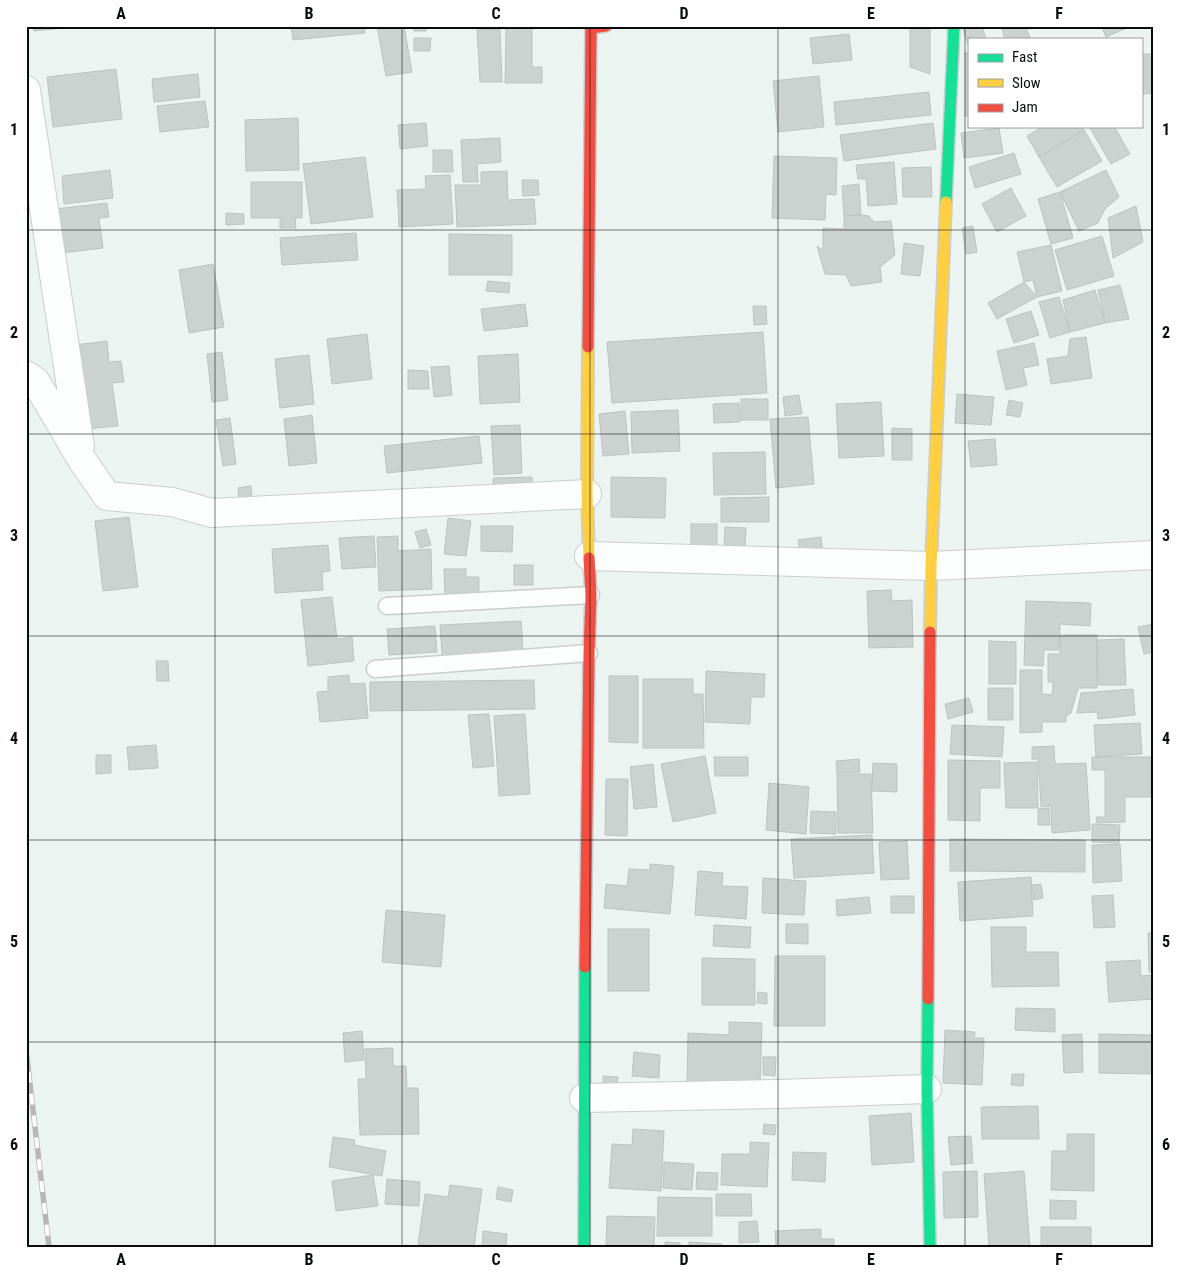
<svg xmlns="http://www.w3.org/2000/svg" width="1180" height="1273" viewBox="0 0 1180 1273" font-family="'Roboto Condensed',sans-serif">
<style>
.building{fill:#ccd2d0;stroke:#bdc3c2}
.lines{fill:none;stroke-linecap:round;stroke-linejoin:round}
.lane-casing{stroke:#c8cfcd;stroke-width:19}
.street-casing{stroke:#c8cfcd;stroke-width:30}
.fast-casing{stroke:#c8cfcd;stroke-width:14}
.slow-casing{stroke:#c8cfcd;stroke-width:14}
.jam-casing{stroke:#c8cfcd;stroke-width:14}
.lane{stroke:#fcfdfd;stroke-width:16}
.street{stroke:#fcfdfd;stroke-width:28}
.fast{stroke:#16e098;stroke-width:11}
.slow{stroke:#ffcf43;stroke-width:11}
.jam{stroke:#f24e42;stroke-width:11}
.rail-casing{stroke:#b6b7b6;stroke-width:5.5}
.rail{stroke:#fff;stroke-width:4;stroke-dasharray:11;stroke-linecap:butt}
.grid{fill:none;stroke:#080d0c;stroke-width:1;stroke-opacity:0.55}
.neatline{fill:none;stroke:#080d0c;stroke-width:2}
.grid-label{font-size:16px;text-anchor:middle;font-weight:bold;fill:#080d0c}
</style>
<rect width="100%" height="100%" fill="#ecf4f2"/>
<g class="building">
<path d="M34,26H81L34,31Z"/>
<path d="M291,26H364L365,33L293,40Z"/>
<path d="M377,26H404L412,72L386,76Z"/>
<rect x="414" y="26" width="12" height="5"/>
<path d="M506,26H532V67H542V83H505Z"/>
<path d="M910,26H930V74L910,67Z"/>
<path d="M962,26H982L986,39H969V45H968Z"/>
<path d="M1001,26H1026L1030,38L1005,39Z"/>
<path d="M1101,26H1124L1125,29L1106,37Z"/>
<path d="M500,29L502,82H480L477,30Z"/>
<path d="M849,34L852,60L813,64L810,38Z"/>
<path d="M414,38H431L430,51H414Z"/>
<rect x="965" y="53" width="4" height="63"/>
<path d="M1141,54H1154V93L1143,94L1141,91Z"/>
<path d="M116,69L122,119L53,127L47,77Z"/>
<path d="M198,74L200,97L154,102L152,79Z"/>
<path d="M819,76L824,127L778,132L773,81Z"/>
<path d="M929,92L931,115L836,125L834,102Z"/>
<path d="M205,101L209,127L160,132L157,106Z"/>
<path d="M298,118L299,170L246,171L245,120Z"/>
<path d="M426,123L428,146L400,149L398,125Z"/>
<path d="M933,123L936,149L844,161L840,135Z"/>
<path d="M1043,126H1082L1084,130L1039,157L1027,136Z"/>
<path d="M1093,126H1114L1130,154L1111,164L1090,128Z"/>
<path d="M999,128L1003,153L964,158L961,133Z"/>
<path d="M1084,130L1102,161L1057,187L1039,157Z"/>
<path d="M500,138L501,162L477,164L478,182H463L461,140Z"/>
<path d="M433,150H452L453,172H433Z"/>
<path d="M1014,153L1021,174L975,188L969,167Z"/>
<path d="M774,156L837,158L836,195L826,194L825,220L772,218Z"/>
<path d="M365,157L373,217L311,224L303,164Z"/>
<path d="M894,162L897,204L868,206L866,179H858L856,165Z"/>
<path d="M931,167L932,197H903L902,168Z"/>
<path d="M110,170L113,198L64,204L62,176Z"/>
<path d="M1106,170L1119,197L1105,209L1098,223L1079,231L1060,192Z"/>
<path d="M507,171L508,200L534,199L536,224L457,227L455,185H481V172Z"/>
<path d="M450,175L453,224L399,227L397,190L426,189L425,176Z"/>
<path d="M522,180H538L539,195L523,196Z"/>
<path d="M251,182H302V218H295L296,228H280V218H251Z"/>
<path d="M859,184L861,215L844,216L842,186Z"/>
<path d="M1011,188L1026,216L997,232L982,204Z"/>
<path d="M1060,192L1073,238L1051,244L1038,199Z"/>
<path d="M107,203L109,217L99,218L103,248L61,253L55,209Z"/>
<path d="M1136,206L1143,242L1113,258L1108,218Z"/>
<path d="M226,213L244,214V224L226,225Z"/>
<path d="M861,215L869,216L874,222L891,221L895,255L880,267L882,282L851,286L846,275L825,274L817,246L823,250V228L844,229V216Z"/>
<path d="M973,226L977,252L966,254L962,228Z"/>
<path d="M356,233L358,260L282,265L280,238Z"/>
<path d="M449,234L512,235V275H449Z"/>
<path d="M1102,236L1114,276L1067,290L1055,250Z"/>
<path d="M904,243L924,246L920,276L901,274Z"/>
<path d="M1051,245L1062,291L1037,297L1033,280L1024,282L1017,252Z"/>
<path d="M213,264L224,327L189,333L179,270Z"/>
<path d="M488,281L510,283L509,293L486,291Z"/>
<path d="M1024,282L1037,297L997,319L988,303Z"/>
<path d="M1120,285L1129,319L1105,323L1098,290Z"/>
<path d="M1095,290L1105,323L1070,332L1063,300Z"/>
<path d="M1059,297L1070,332L1050,338L1039,302Z"/>
<path d="M525,304L528,326L484,331L481,309Z"/>
<path d="M753,306H766L767,324L754,325Z"/>
<path d="M1031,311L1039,335L1014,343L1006,319Z"/>
<path d="M763,332L767,393L612,403L607,342Z"/>
<path d="M367,334L372,379L332,384L327,339Z"/>
<path d="M1086,337L1092,378L1051,384L1047,359L1068,356L1070,339Z"/>
<path d="M107,341L109,362L121,361L124,382L112,383L118,426L85,429L74,345Z"/>
<path d="M1034,343L1039,365L1023,368L1027,385L1006,390L997,351Z"/>
<path d="M222,352L228,400L212,402L207,354Z"/>
<path d="M518,354L520,402L480,404L478,356Z"/>
<path d="M309,355L314,404L280,408L275,359Z"/>
<path d="M449,366L452,395L434,397L431,367Z"/>
<path d="M408,370L428,371L429,389H408Z"/>
<path d="M957,394L994,397L991,425L955,423Z"/>
<path d="M799,395L802,414L785,416L783,397Z"/>
<rect x="741" y="399" width="27" height="21"/>
<path d="M1009,400L1023,403L1020,417L1006,415Z"/>
<path d="M881,402L884,456L839,458L836,404Z"/>
<path d="M739,403L740,422L714,423L713,404Z"/>
<path d="M678,410L680,451L632,453L631,412Z"/>
<path d="M625,411L629,454L603,456L599,414Z"/>
<path d="M312,415L317,463L289,466L284,419Z"/>
<path d="M808,417L814,484L776,488L770,419Z"/>
<path d="M230,418L236,464L223,466L216,420Z"/>
<path d="M520,425L522,473L494,475L491,426Z"/>
<path d="M892,428L912,429V460H892Z"/>
<path d="M479,436L482,463L387,473L384,446Z"/>
<path d="M995,439L997,465L971,467L968,441Z"/>
<path d="M765,452L766,494L714,495L713,453Z"/>
<path d="M532,477L533,491L493,492V478Z"/>
<path d="M611,477L666,478L665,518L611,517Z"/>
<path d="M251,486L252,497L239,499L238,488Z"/>
<path d="M769,497V522H721V498Z"/>
<path d="M129,517L138,587L103,591L95,521Z"/>
<path d="M448,518L471,521L466,556L444,554Z"/>
<rect x="691" y="524" width="26" height="29"/>
<path d="M481,526H513L512,552L481,551Z"/>
<path d="M725,527L746,528L745,546H724Z"/>
<path d="M426,529L431,545L420,548L415,532Z"/>
<path d="M374,536L376,567L342,569L339,538Z"/>
<path d="M398,536V551L431,549L432,589L379,591L377,537Z"/>
<path d="M821,537L823,555L801,558L798,540Z"/>
<path d="M328,545L330,571L322,572L323,590L275,593L272,549Z"/>
<rect x="514" y="565" width="19" height="20"/>
<path d="M444,569H466V577H479V595L445,597Z"/>
<path d="M891,590L892,601L912,600L913,647L869,648L867,591Z"/>
<path d="M332,597L337,639L352,637L354,661L308,666L301,600Z"/>
<path d="M1026,601L1091,603L1090,626L1060,624L1059,650H1044L1043,666L1024,665Z"/>
<path d="M521,621L523,651L442,655L440,625Z"/>
<path d="M1154,624V652L1144,654L1138,627Z"/>
<path d="M435,626L437,652L389,655L387,629Z"/>
<path d="M1060,635H1097V688H1078L1071,713L1066,716V722H1042V732L1020,733V670H1042V694L1052,695L1053,682H1048V654H1060Z"/>
<path d="M1124,639L1126,685H1098L1097,640Z"/>
<path d="M989,641L1016,642V684H989Z"/>
<path d="M156,661H168L169,681H157Z"/>
<path d="M706,671L765,674L764,697H751L750,724L705,722Z"/>
<path d="M349,675L350,684L365,683L368,718L320,722L317,692L328,691V677Z"/>
<path d="M609,676H638V743L609,742Z"/>
<path d="M643,679H693V694H703L704,748H643Z"/>
<path d="M534,680L535,709L370,711V682Z"/>
<rect x="988" y="688" width="25" height="32"/>
<path d="M1133,689L1135,715L1098,719L1097,712L1077,713L1081,693Z"/>
<path d="M969,698L973,712L948,719L945,704Z"/>
<path d="M489,714L494,766L473,768L468,715Z"/>
<path d="M525,714L530,794L499,796L494,716Z"/>
<path d="M1140,723L1142,754L1096,757L1094,725Z"/>
<path d="M952,725L1004,727L1002,757L950,754Z"/>
<path d="M156,745L158,768L129,770L127,747Z"/>
<path d="M1054,746L1055,764L1086,763L1090,830L1052,833L1051,806L1041,807L1038,759H1032V747Z"/>
<path d="M96,755H111V773L96,774Z"/>
<path d="M705,756L716,813L673,822L661,764Z"/>
<path d="M714,757H748V776H715Z"/>
<path d="M1092,757H1151V797H1125V822L1097,823L1096,817H1105V770H1092Z"/>
<path d="M859,759L860,772L837,773L836,761Z"/>
<path d="M948,760L1000,761V788H980V821L948,820Z"/>
<path d="M1037,762L1038,808H1006L1004,763Z"/>
<path d="M873,763L897,764V792L872,791Z"/>
<path d="M653,764L657,807L634,809L630,767Z"/>
<path d="M837,774H871L873,833H838Z"/>
<path d="M606,779H628L627,836L605,835Z"/>
<path d="M769,783L809,787L806,834L766,830Z"/>
<path d="M1049,808L1050,825H1038V809Z"/>
<path d="M811,811L836,812V834L810,833Z"/>
<path d="M1092,824L1120,825L1119,843L1092,842Z"/>
<path d="M872,835L874,873L794,878L791,839Z"/>
<path d="M950,839L1085,840V872L950,871Z"/>
<path d="M907,841L909,879L881,880L879,842Z"/>
<path d="M1120,844L1122,881L1093,883L1092,845Z"/>
<path d="M650,864L674,866L670,914L604,908L606,884L627,886L629,869L650,870Z"/>
<path d="M698,871L723,873L722,886L748,887L746,919L695,915Z"/>
<path d="M1031,877L1033,916L960,921L958,882Z"/>
<path d="M763,878L806,881L804,915L762,913Z"/>
<path d="M1041,884L1043,898L1034,900L1032,885Z"/>
<path d="M1113,895L1115,927L1094,928L1092,896Z"/>
<rect x="891" y="896" width="23" height="17"/>
<path d="M869,897L871,913L837,916L836,900Z"/>
<path d="M386,910L445,915L441,967L382,962Z"/>
<path d="M786,924H808V944L786,943Z"/>
<path d="M714,925L751,927L750,948L713,946Z"/>
<path d="M991,927H1026V952H1058L1059,986L992,987Z"/>
<rect x="608" y="929" width="41" height="62"/>
<path d="M1148,933H1154V971L1149,972Z"/>
<path d="M775,956H825V1026H774Z"/>
<path d="M702,958L755,959V1005H702Z"/>
<path d="M1140,960L1141,976L1154,975V999L1109,1002L1106,962Z"/>
<path d="M758,992L767,993V1004L757,1003Z"/>
<path d="M1016,1008L1055,1009V1032L1015,1030Z"/>
<path d="M729,1022L762,1023L760,1086L687,1084L688,1033L729,1035Z"/>
<path d="M945,1030L975,1032L974,1038H984L982,1085L943,1083Z"/>
<path d="M362,1031L364,1060L345,1062L343,1033Z"/>
<path d="M1082,1034L1083,1072L1064,1073L1062,1035Z"/>
<path d="M1099,1034L1154,1035V1074L1099,1073Z"/>
<path d="M393,1048V1066H406L407,1088H418L419,1134L360,1135L358,1079H366L365,1049Z"/>
<path d="M634,1052L660,1055L659,1078L632,1076Z"/>
<path d="M763,1057H776L775,1076L763,1075Z"/>
<path d="M1012,1074H1024L1023,1086L1011,1085Z"/>
<path d="M603,1076L618,1077L617,1086L603,1084Z"/>
<path d="M1038,1106L1039,1139H982L981,1107Z"/>
<path d="M911,1113L914,1162L872,1165L869,1116Z"/>
<path d="M764,1124L776,1125L775,1135L763,1134Z"/>
<path d="M633,1129L664,1131L661,1191L609,1188L612,1144L632,1145Z"/>
<path d="M1067,1134H1094V1191L1051,1190L1052,1151H1067Z"/>
<path d="M971,1136L973,1163L951,1165L948,1137Z"/>
<path d="M333,1137L355,1140L354,1145L386,1151L382,1176L329,1167Z"/>
<path d="M750,1142L769,1143L767,1187L721,1185L722,1154H750Z"/>
<path d="M793,1152L826,1153L825,1182L792,1180Z"/>
<path d="M664,1162L694,1164L692,1190L663,1188Z"/>
<path d="M977,1171L978,1217L944,1218L943,1172Z"/>
<path d="M1024,1171L1030,1247H989L984,1174Z"/>
<path d="M697,1172L718,1173L717,1190L696,1189Z"/>
<path d="M373,1175L378,1206L336,1211L332,1181Z"/>
<path d="M387,1179L420,1182L419,1206L385,1204Z"/>
<path d="M450,1185L482,1189L474,1247H435L418,1244L425,1194L448,1197Z"/>
<path d="M498,1187L513,1190L511,1202L496,1199Z"/>
<path d="M716,1194H751L752,1216H716Z"/>
<path d="M658,1197L712,1198V1236H657Z"/>
<path d="M1050,1200L1076,1201V1219H1050Z"/>
<path d="M607,1216L655,1217L654,1247H606Z"/>
<path d="M757,1221L759,1242L739,1243V1222Z"/>
<rect x="1041" y="1227" width="50" height="20"/>
<path d="M821,1229V1239H834V1247H776L775,1231Z"/>
<path d="M483,1231L507,1234L506,1247H482Z"/>
<path d="M665,1242L680,1243V1247H665Z"/>
<path d="M689,1242L722,1244V1247H689Z"/>
</g>
<g class="lines">
<g class="lane-casing">
<g id="lane">
<path d="M387,606L591,595"/>
<path d="M375,669L589,653"/>
</g>
</g>
<g class="street-casing">
<g id="street">
<path d="M26,90L80,446"/>
<path d="M26,375L36,382L82,460L107,496L172,502L212,513L587,494"/>
<path d="M589,556L931,566L1154,555"/>
<path d="M584,1098L780,1094L927,1089"/>
</g>
</g>
<g class="fast-casing">
<g id="fast">
<path d="M946,202L954,26"/>
<path d="M928,999L927,1089L930,1247"/>
<path d="M584,1247L585,967"/>
</g>
</g>
<g class="slow-casing">
<g id="slow">
<path d="M588,347L587,494L589,558"/>
<path d="M930,632L931,566L946,202"/>
</g>
</g>
<g class="jam-casing">
<g id="jam">
<path d="M588,347L591,28L606,26"/>
<path d="M585,967L589,653L591,595L589,558"/>
<path d="M928,999L930,632"/>
</g>
</g>
<use href="#lane" class="lane"/>
<use href="#street" class="street"/>
<use href="#fast" class="fast"/>
<use href="#slow" class="slow"/>
<use href="#jam" class="jam"/>
<g class="rail-casing">
<path id="rail" d="M26,1050L49,1247"/>
</g>
<use href="#rail" class="rail"/>
</g>
<path class="grid" d="M215,26V1247M402,26V1247M590,26V1247M778,26V1247M965,26V1247M26,230H1154M26,434H1154M26,636H1154M26,840H1154M26,1042H1154"/>
<rect width="1180" height="1273" fill="none" stroke="#ffffff" stroke-width="55"/>
<rect x="968" y="38" width="175" height="90" fill="#ffffff" stroke="#9c9e9e"/>
<rect x="978" y="54" width="25" height="8" fill="#16e098" stroke="#9c9e9e"/>
<text x="1012" y="62" font-size="15" fill="#080d0c">Fast</text>
<rect x="978" y="79" width="25" height="8" fill="#ffcf43" stroke="#9c9e9e"/>
<text x="1012" y="88" font-size="15" fill="#080d0c">Slow</text>
<rect x="978" y="104" width="25" height="8" fill="#f24e42" stroke="#9c9e9e"/>
<text x="1012" y="112" font-size="15" fill="#080d0c">Jam</text>
<rect x="28" y="28" width="1124" height="1218" class="neatline"/>
<g class="grid-label">
<text x="121" y="19">A</text>
<text x="309" y="19">B</text>
<text x="496" y="19">C</text>
<text x="684" y="19">D</text>
<text x="871" y="19">E</text>
<text x="1059" y="19">F</text>
<text x="14" y="135">1</text>
<text x="1166" y="135">1</text>
<text x="14" y="338">2</text>
<text x="1166" y="338">2</text>
<text x="14" y="541">3</text>
<text x="1166" y="541">3</text>
<text x="14" y="744">4</text>
<text x="1166" y="744">4</text>
<text x="14" y="947">5</text>
<text x="1166" y="947">5</text>
<text x="14" y="1150">6</text>
<text x="1166" y="1150">6</text>
<text x="121" y="1265">A</text>
<text x="309" y="1265">B</text>
<text x="496" y="1265">C</text>
<text x="684" y="1265">D</text>
<text x="871" y="1265">E</text>
<text x="1059" y="1265">F</text>
</g>
</svg>
